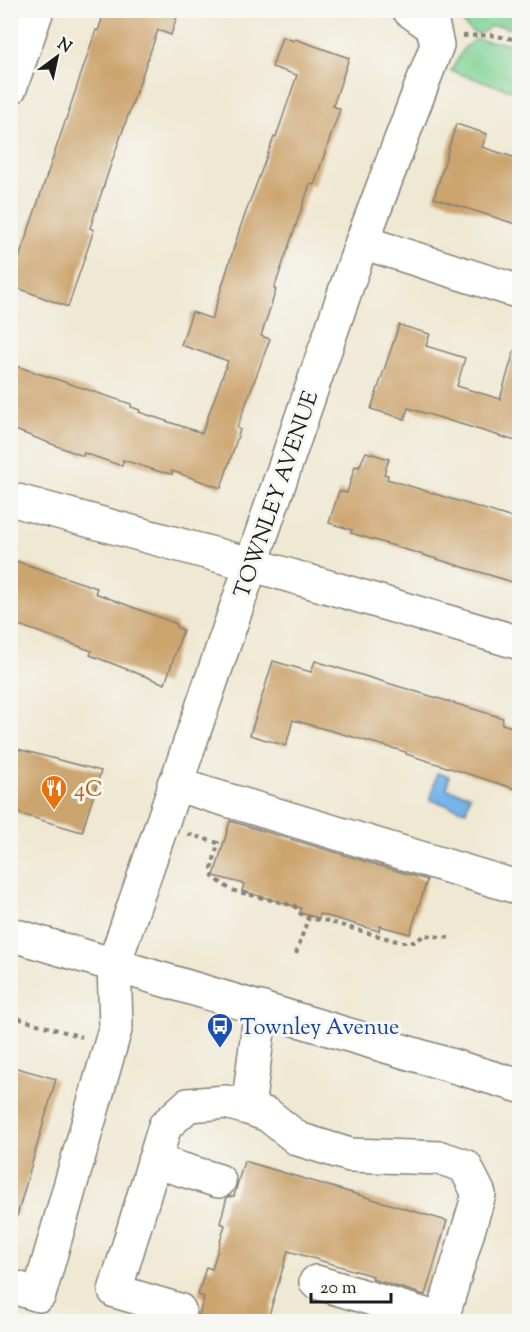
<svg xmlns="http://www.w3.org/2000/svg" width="530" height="1332" viewBox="0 0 530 1332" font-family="'Sorts Mill Goudy',serif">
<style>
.green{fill:#7fd193;stroke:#4e7658;stroke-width:1.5}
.water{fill:#76b4e9;stroke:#496882;stroke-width:1.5}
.building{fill:#cca46e}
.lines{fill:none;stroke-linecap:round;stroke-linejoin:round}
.minor-casing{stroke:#868277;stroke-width:36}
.major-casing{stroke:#868277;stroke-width:36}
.path{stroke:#868277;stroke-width:4;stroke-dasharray:4.5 4.5;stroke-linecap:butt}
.minor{stroke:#fff;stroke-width:33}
.major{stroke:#fff;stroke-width:33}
.labels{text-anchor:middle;stroke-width:6;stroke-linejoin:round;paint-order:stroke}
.street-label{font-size:22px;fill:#1c1c1c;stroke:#f6f6f2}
.food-label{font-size:22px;fill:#c56008;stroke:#f6f6f2;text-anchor:start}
.transit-label{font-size:22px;fill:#164399;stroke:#f6f6f2;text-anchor:start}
</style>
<rect width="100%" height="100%" fill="#f6f6f2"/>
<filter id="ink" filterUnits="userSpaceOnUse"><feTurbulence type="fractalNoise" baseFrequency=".0167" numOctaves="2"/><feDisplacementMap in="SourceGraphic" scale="12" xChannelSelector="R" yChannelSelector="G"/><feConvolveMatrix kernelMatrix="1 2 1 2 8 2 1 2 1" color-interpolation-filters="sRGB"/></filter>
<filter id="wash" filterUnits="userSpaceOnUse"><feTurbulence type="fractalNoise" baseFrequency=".008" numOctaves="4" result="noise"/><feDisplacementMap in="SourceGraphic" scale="24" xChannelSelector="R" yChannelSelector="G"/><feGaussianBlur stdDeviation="1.35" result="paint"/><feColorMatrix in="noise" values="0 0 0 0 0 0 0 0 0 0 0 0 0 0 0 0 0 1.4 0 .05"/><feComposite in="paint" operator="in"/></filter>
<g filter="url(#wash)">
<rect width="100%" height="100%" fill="#efe8d2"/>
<g class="green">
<path d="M455,11H519V32L502,26H490C475,45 463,23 455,11Z"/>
<path d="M476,39L519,45V93L451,71L464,48Z"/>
</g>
<path class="water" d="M437,773L449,776L447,789L470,795L466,811L430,800Z"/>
<g id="blocks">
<g class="building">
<path d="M105,10H179L171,35L158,30L110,167L90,228L94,230L68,307L10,285L96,30L98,31Z"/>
<path d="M282,37L294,41L295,39L349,58L333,106L340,109L314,185L310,184L274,289L276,290L261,336L270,339L237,428L240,430L221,488L172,471V474L161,472L123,460L122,466L84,453L83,456L10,428V364L131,404V407L140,410L139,412L202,433L228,361L181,345L192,312L212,319L240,228L274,137H276L297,75L272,67Z"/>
<path d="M456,124L487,134L482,147L519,159V225L434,198Z"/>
<path d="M399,325L430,334L426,346L465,358L457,386L500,399L514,351L519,352V442L408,408L405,419L371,409Z"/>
<path d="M366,452L389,459L384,474L388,475L387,479L519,520V584L351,533L352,530L329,523L339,491L347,493L355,466L359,467Z"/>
<path d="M10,559L97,588L95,593L177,624L176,627L183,630L165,684L90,655L92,651L10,622Z"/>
<path d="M273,661L311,672L315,661L503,718L502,724L519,729V790L406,754V752L293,720L286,746L250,735Z"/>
<path d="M10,747L101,771L82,832L10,811Z"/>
<path d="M230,821L427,880L410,934L380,926L379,931L320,914L319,918L300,913L301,908L242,891L244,884L214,876Z"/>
<path d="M10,1066L56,1079L17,1216L10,1215Z"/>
<path d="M244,1161L447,1221L425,1295L372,1279L373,1276L288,1251L267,1322H197L204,1297L198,1295L206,1267L212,1269L225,1225L220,1223L227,1197L234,1196Z"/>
</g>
</g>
</g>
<g filter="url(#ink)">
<use href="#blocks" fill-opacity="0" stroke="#868277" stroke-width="1.5"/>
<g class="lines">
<g class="minor-casing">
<g id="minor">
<path d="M10,88L37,10"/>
<path d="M362,242L520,292"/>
<path d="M10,499L250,564L520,643"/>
<path d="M174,784L520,888"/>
<path d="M248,1108L261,1008"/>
<path d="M154,1161L219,1181"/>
<path d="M316,1282L442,1320"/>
<path d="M10,1286L39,1295L116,1026L114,964L362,242L437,45L433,27L409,10"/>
<path d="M179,1310L115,1291L165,1126L188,1105L226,1102L248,1108L268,1115L298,1139L350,1155L441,1158L465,1166L479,1194L441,1322"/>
</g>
</g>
<g class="major-casing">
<path id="major" d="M10,934L520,1086"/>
</g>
<g class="path">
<path d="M463,36L490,35L520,40"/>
<path d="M188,834L218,843L212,868L213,877L231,890L295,906L297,911L308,919L323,920L400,942H414L425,935L450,938"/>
<path d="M296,954L309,915"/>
<path d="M10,1016L82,1037"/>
</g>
<use href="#minor" class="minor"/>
<use href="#major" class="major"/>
</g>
</g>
<defs>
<g id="restaurant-pin" transform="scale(1.35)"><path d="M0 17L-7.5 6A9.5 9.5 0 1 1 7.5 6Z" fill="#e8710a" stroke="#f6f6f2"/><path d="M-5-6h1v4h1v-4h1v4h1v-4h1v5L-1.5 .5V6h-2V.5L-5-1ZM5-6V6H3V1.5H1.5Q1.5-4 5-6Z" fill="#fff"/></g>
<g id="bus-pin" transform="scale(1.35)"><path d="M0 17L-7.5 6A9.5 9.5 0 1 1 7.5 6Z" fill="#1a4fb4" stroke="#f6f6f2"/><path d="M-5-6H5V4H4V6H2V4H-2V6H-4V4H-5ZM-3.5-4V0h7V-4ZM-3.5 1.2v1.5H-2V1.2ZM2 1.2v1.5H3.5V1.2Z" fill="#fff"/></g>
</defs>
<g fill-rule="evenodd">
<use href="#restaurant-pin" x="54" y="788"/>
<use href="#bus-pin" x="220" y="1026"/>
</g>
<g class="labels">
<g class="street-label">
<text transform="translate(275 494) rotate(-71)" y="8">TOWNLEY AVENUE</text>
</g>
<g class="food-label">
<text x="74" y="796">4C</text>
</g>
<g class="transit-label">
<text x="240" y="1034">Townley Avenue</text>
</g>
</g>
<rect width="530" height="1332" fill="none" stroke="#f6f6f2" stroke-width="36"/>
<g transform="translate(57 57) rotate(33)" stroke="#f6f6f2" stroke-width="4.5" paint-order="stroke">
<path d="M0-4.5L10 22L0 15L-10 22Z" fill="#1c1c1c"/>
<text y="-9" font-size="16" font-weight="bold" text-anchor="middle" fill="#1c1c1c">N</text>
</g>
<path d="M311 1293v9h80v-9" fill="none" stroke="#1c1c1c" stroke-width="3"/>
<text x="320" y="1293" font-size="18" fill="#1c1c1c" stroke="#f6f6f2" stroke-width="4.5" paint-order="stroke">20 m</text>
</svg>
